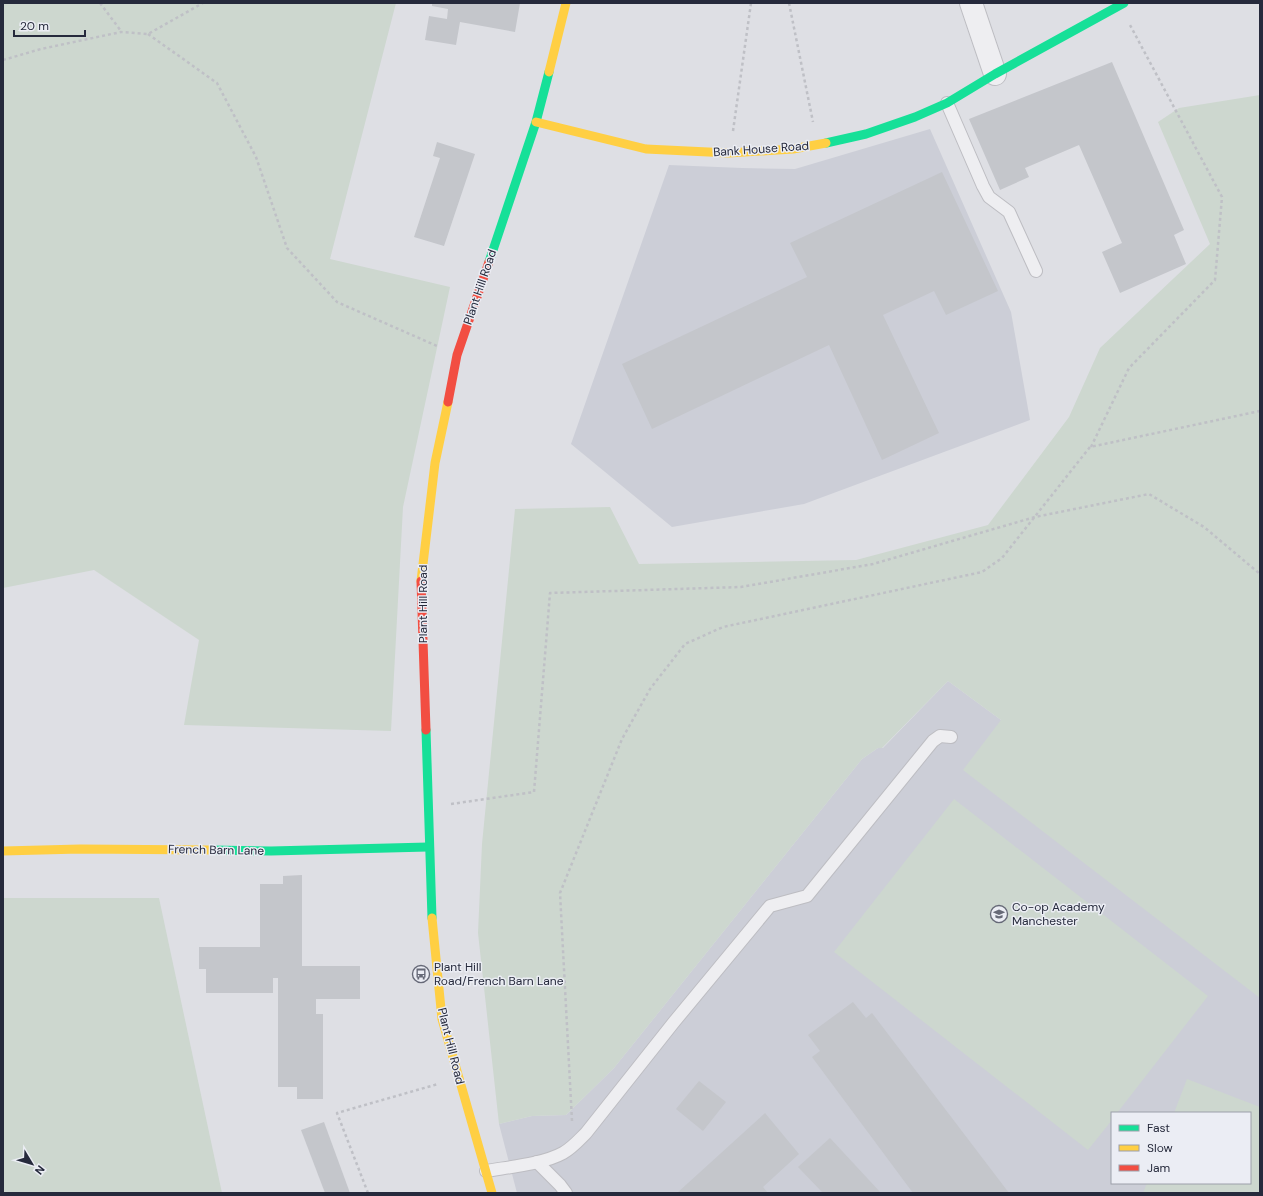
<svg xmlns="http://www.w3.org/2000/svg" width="1263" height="1196" viewBox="0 0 1263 1196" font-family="'DM Sans',sans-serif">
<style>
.built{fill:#ccced7;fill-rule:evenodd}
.green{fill:#cdd7cf}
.building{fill:#c4c6cb}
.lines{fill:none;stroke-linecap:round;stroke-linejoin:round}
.lane-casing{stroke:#bdbdc2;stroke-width:14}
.street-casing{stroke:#bdbdc2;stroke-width:24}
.path{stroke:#bfc0c6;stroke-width:2.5;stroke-dasharray:3 3;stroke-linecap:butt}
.lane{stroke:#eeeef1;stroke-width:12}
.street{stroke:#eeeef1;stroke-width:22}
.fast{stroke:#16e098;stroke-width:9}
.slow{stroke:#ffcf43;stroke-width:9}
.jam{stroke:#f24e42;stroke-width:9}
.labels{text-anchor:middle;stroke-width:3;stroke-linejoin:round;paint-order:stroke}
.street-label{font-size:12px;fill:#262a3c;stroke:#ebedf4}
.poi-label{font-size:12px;fill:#262a3c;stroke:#ebedf4;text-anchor:start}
</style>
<rect width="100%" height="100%" fill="#dedfe4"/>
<g class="built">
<path d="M930,129L1011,312L1030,420L804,504L672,527L571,444L669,165L742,168L795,169Z"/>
<path d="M1260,619V1193H517L499,1124L532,1116L566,1115L614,1068L862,759L878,748H883L948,681L1001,720ZM1112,1113H1250V1183H1112Z"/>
</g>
<g class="green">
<path d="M3,3H396L330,259L450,287L403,507L391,731L184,725L199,640L94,570L3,588Z"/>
<path d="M1260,95V998L963,770L1001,720L948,681L882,748H878L862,759L614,1068L566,1115L532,1116L499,1124L478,933L482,844L515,509L610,507L639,564L856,560L988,525L1069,417L1100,348L1210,244L1158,122L1179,108Z"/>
<path d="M954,799L1208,996L1117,1113H1112V1120L1088,1150L834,952Z"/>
<path d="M159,898L222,1193H3V898Z"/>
<path d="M1187,1079L1260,1107V1193H1143L1147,1183H1250V1113H1174Z"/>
</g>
<g class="building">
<path d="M432,3H520L515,32L460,22L456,45L425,40L429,16L447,19L448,9L432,6Z"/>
<path d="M1112,62L1184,230L1174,235L1186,264L1120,293L1102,252L1122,243L1079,145L1025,168L1029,177L1000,190L969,119Z"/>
<path d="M437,142L475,154L444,246L414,237L440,158L433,156Z"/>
<path d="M942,172L998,291L946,315L934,291L883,315L939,433L882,460L829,345L652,429L622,364L807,277L790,243Z"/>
<path d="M302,875V966H360V999H316V1014H323V1099H297V1087H278V978H273V993H206V969H199V947H260V884H283V876Z"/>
<path d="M853,1002L866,1018L872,1013L1009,1193H913L812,1057L820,1051L808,1035Z"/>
<path d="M699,1081L726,1102L703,1131L676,1109Z"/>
<path d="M765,1113L799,1154L763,1187L768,1193H677Z"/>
<path d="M324,1122L350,1193H325L301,1130Z"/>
<path d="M830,1138L881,1193H823L798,1167Z"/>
</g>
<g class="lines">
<g class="lane-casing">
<g id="lane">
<path d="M947,103L983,186L989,197L1009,212L1036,271"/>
<path d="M537,1162L560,1185L566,1193"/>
<path d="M486,1171C509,1167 543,1164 563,1153C572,1148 579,1140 586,1133L674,1022L770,906L807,896L933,741L940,736L951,737"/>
</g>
</g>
<g class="street-casing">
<path id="street" d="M971,3L995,74"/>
</g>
<g class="path">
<path d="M100,3L121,31"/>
<path d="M789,3L813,122"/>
<path d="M148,34L217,83L256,157L287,248L337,302L437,346"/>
<path d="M3,60L41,49L121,32L148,34L203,3"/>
<path d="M733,131L751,3"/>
<path d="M1091,447L1129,368L1215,280L1222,197L1130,25"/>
<path d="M451,804L534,792L550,593L741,587L873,564L1035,517L1149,494L1204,527L1260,574"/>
<path d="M572,1121L560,893L622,739L650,689L685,644L723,627L982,572L1002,558L1090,447L1260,411"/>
<path d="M368,1193L337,1113L438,1084"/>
</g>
<use href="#lane" class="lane"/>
<use href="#street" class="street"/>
<g class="fast">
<path d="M826,143L866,134L915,117L947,103L995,74L1124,3"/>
<path d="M489,262L536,122L549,72"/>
<path d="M426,730L432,918"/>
<path d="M211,850L271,851L428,847"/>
</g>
<g class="slow">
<path d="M549,72L566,3"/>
<path d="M536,122L646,149L729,153L793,149L826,143"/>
<path d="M421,581L435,463L448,402"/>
<path d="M3,851L80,849L211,850"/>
<path d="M432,918L442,1019L492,1193"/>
</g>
<g class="jam">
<path d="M448,402L457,355L489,262"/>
<path d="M421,581L426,730"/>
</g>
</g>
<defs>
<g id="school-ring" transform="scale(0.9)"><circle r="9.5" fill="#ebedf4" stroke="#666977" stroke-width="1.5"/><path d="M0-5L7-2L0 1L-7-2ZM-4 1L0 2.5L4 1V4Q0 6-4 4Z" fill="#666977"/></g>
<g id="bus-ring" transform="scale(0.9)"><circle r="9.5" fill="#ebedf4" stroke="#666977" stroke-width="1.5"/><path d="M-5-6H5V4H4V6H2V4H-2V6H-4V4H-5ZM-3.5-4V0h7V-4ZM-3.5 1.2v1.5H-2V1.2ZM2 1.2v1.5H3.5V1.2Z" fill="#666977"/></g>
</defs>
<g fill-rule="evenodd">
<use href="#school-ring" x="999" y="914"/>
<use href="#bus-ring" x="421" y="974"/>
</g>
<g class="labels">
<g class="street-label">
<text transform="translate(761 149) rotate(-4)" y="4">Bank House Road</text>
<text transform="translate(480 287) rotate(-71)" y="4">Plant Hill Road</text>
<text transform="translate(423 604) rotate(-90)" y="4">Plant Hill Road</text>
<text transform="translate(216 850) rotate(1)" y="4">French Barn Lane</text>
<text transform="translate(451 1046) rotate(76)" y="4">Plant Hill Road</text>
</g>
<g class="poi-label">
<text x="1012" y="911">Co-op Academy<tspan x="1012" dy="14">Manchester</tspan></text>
<text x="434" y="971">Plant Hill<tspan x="434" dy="14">Road/French Barn Lane</tspan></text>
</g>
</g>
<rect width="1263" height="1196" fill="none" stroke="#262a3c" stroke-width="8"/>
<rect x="1111" y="1112" width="140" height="72" fill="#ebedf4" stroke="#9c9faa"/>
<rect x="1119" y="1125" width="20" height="6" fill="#16e098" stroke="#9c9faa"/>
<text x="1147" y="1132" font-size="12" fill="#262a3c">Fast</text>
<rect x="1119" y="1145" width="20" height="6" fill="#ffcf43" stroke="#9c9faa"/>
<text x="1147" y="1152" font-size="12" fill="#262a3c">Slow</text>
<rect x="1119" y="1165" width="20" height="6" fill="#f24e42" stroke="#9c9faa"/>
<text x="1147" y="1172" font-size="12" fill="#262a3c">Jam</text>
<g transform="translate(32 1164) rotate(128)" stroke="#ebedf4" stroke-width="3" paint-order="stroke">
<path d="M0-3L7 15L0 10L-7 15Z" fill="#262a3c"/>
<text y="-6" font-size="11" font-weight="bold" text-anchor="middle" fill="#262a3c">N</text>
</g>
<path d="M14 30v6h71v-6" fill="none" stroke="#262a3c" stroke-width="2"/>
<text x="20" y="30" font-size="12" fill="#262a3c" stroke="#ebedf4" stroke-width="3" paint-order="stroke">20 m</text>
</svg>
